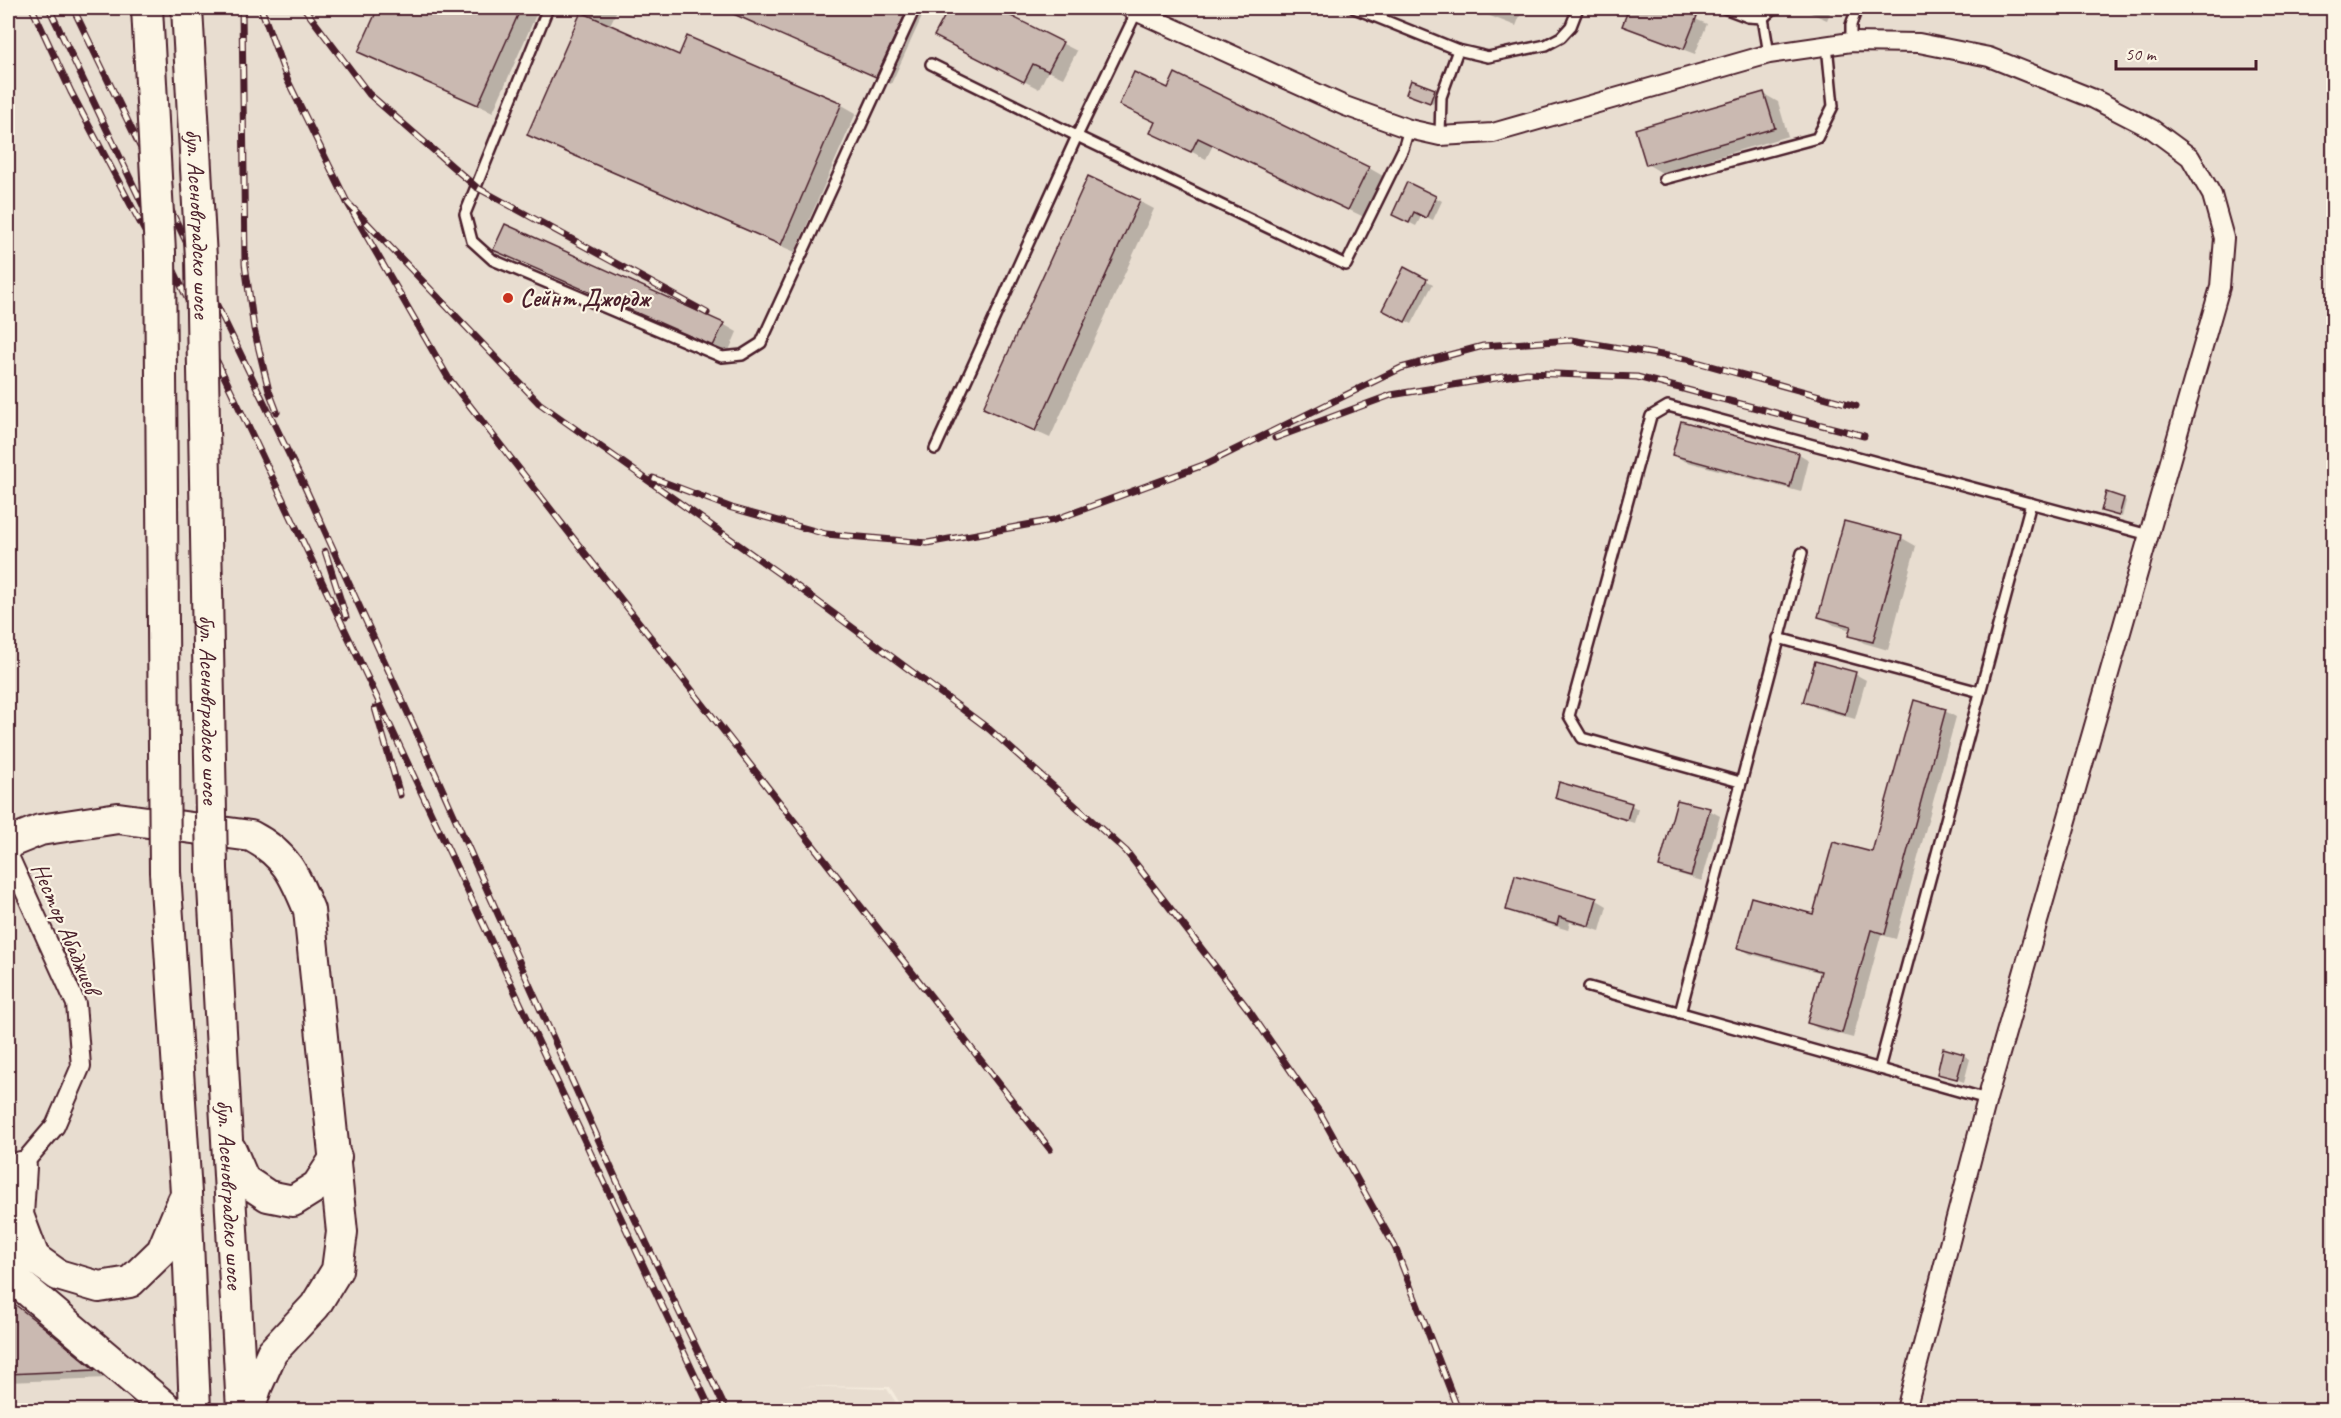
<svg xmlns="http://www.w3.org/2000/svg" width="2341" height="1418" viewBox="0 0 2341 1418" font-family="Caveat,sans-serif">
<style>
.built{fill:#e8ddd0}
.shadow{fill:#0003}
.building{fill:#cab9b1;stroke:#4a1f2b;stroke-width:1.5}
.lines{fill:none;stroke-linecap:round;stroke-linejoin:round}
.service-casing{stroke:#4a1f2b;stroke-width:14}
.minor-casing{stroke:#4a1f2b;stroke-width:22}
.primary-casing{stroke:#4a1f2b;stroke-width:34}
.service{stroke:#fcf5e5;stroke-width:9}
.minor{stroke:#fcf5e5;stroke-width:18}
.primary{stroke:#fcf5e5;stroke-width:30}
.rail-casing{stroke:#4a1f2b;stroke-width:7}
.rail{stroke:#fcf5e5;stroke-width:4.5;stroke-dasharray:14;stroke-linecap:butt}
.primary-bridge-casing{stroke:#4a1f2b;stroke-width:34;stroke-linecap:butt}
.primary-bridge{stroke:#fcf5e5;stroke-width:30}
.poi-dot{fill:#c8321e;stroke:#fcf5e5;stroke-width:2}
.labels{text-anchor:middle;stroke-width:4.5;stroke-linejoin:round;paint-order:stroke}
.street-label{font-size:24px;fill:#4a1f2b;stroke:#fcf5e5}
.poi-label{font-size:24px;font-weight:bold;fill:#4a1f2b;stroke:#fcf5e5;text-anchor:start}
</style>
<rect width="100%" height="100%" fill="#f5ecde"/>
<filter id="ink" filterUnits="userSpaceOnUse"><feTurbulence type="fractalNoise" baseFrequency=".0167" numOctaves="2"/><feDisplacementMap in="SourceGraphic" scale="12" xChannelSelector="R" yChannelSelector="G"/><feConvolveMatrix kernelMatrix="1 2 1 2 8 2 1 2 1" color-interpolation-filters="sRGB"/></filter>
<g filter="url(#ink)">
<path class="built" d="M8,8H2333V1410H904L890,1387L798,1386L887,1389L901,1410H8Z"/>
<g class="shadow">
<path d="M379,8H539L493,112L375,60L360,51Z"/>
<path d="M584,8H618L609,27L680,57L688,38L842,105L856,113L795,252L544,143L529,134Z"/>
<path d="M719,8H926L891,84Z"/>
<path d="M950,8H992L1077,51L1063,78L1048,71L1039,89L936,36Z"/>
<path d="M1182,8H1193L1192,11Z"/>
<path d="M1469,8H1523L1516,26Z"/>
<path d="M1630,8H1669L1707,24L1695,54L1634,31L1624,25Z"/>
<path d="M1799,8H1832L1827,20Z"/>
<path d="M1168,90L1369,168L1383,176L1364,217L1213,145L1206,159L1152,132Z"/>
<path d="M1434,91L1437,92L1433,103L1411,95Z"/>
<path d="M1764,94L1778,102L1788,136L1662,173L1647,164Z"/>
<path d="M1435,197L1442,201L1433,220L1422,215L1416,226L1400,218Z"/>
<path d="M1139,201L1154,209L1050,438L1000,415Z"/>
<path d="M495,250L723,324L737,332L728,353L509,258Z"/>
<path d="M1405,269L1433,284L1412,324L1384,309Z"/>
<path d="M1799,454L1809,460L1801,492L1684,461L1674,455Z"/>
<path d="M2124,499L2126,501L2122,517L2106,512Z"/>
<path d="M1846,523L1902,538L1916,546L1888,650L1864,643L1850,635L1851,630L1834,625L1820,616Z"/>
<path d="M1855,674L1866,680L1855,719L1816,708L1805,701Z"/>
<path d="M1945,711L1956,717L1896,939L1881,935L1853,1038L1819,1029L1808,1023L1822,973L1750,954L1739,947L1814,916L1874,854Z"/>
<path d="M1556,797L1631,805L1638,809L1634,823L1563,801Z"/>
<path d="M1709,810L1720,816L1702,881L1672,872L1661,866Z"/>
<path d="M1516,877L1597,900L1607,906L1600,931L1570,922L1568,930L1518,915L1507,909Z"/>
<path d="M1963,1055L1970,1059L1964,1082L1938,1073Z"/>
<path d="M12,1304L27,1312L107,1378L8,1382V1305Z"/>
</g>
<g class="building">
<path d="M378,8H521L478,105L358,52Z"/>
<path d="M720,8H908L876,77Z"/>
<path d="M949,8H995L1063,42L1048,71L1033,64L1024,82L934,36Z"/>
<path d="M1629,8H1674L1697,16L1684,49L1622,26Z"/>
<path d="M581,12L679,55L687,36L842,103L781,245L527,135Z"/>
<path d="M1134,72L1168,88L1175,73L1369,167L1348,210L1198,138L1191,152L1150,133L1155,122L1119,105Z"/>
<path d="M1411,80L1435,89L1430,103L1406,94Z"/>
<path d="M1764,92L1775,128L1646,165L1635,129Z"/>
<path d="M1088,176L1140,200L1035,431L983,408Z"/>
<path d="M1407,182L1436,196L1426,218L1414,212L1409,223L1392,215Z"/>
<path d="M505,224L724,323L713,346L493,250Z"/>
<path d="M1404,267L1427,279L1405,322L1382,310Z"/>
<path d="M1681,421L1799,453L1790,487L1672,455Z"/>
<path d="M2106,492L2124,498L2119,516L2101,511Z"/>
<path d="M1844,521L1902,536L1873,642L1848,636L1851,626L1818,617Z"/>
<path d="M1815,661L1856,672L1845,714L1803,702Z"/>
<path d="M1914,700L1946,709L1885,934L1871,930L1842,1033L1807,1023L1821,971L1737,948L1751,897L1813,914L1833,842L1872,852Z"/>
<path d="M1559,782L1632,803L1627,820L1555,798Z"/>
<path d="M1677,800L1710,808L1691,876L1659,867Z"/>
<path d="M1515,875L1597,898L1589,926L1559,917L1557,925L1506,910Z"/>
<path d="M1943,1048L1964,1054L1957,1079L1937,1074Z"/>
<path d="M8,1299L45,1328L95,1370L8,1374Z"/>
</g>
<g class="lines">
<g class="service-casing">
<g id="service">
<path d="M548,8L465,214L472,241L493,260L722,357L742,355L761,343L915,8"/>
<path d="M1354,8L1458,50L1488,57L1546,45L1561,37L1571,26L1578,8"/>
<path d="M1724,8L1748,17L1763,18L1774,8"/>
<path d="M1763,18L1769,54"/>
<path d="M1851,42V25L1857,8"/>
<path d="M931,64L1077,136L1346,265L1403,149L1409,129"/>
<path d="M1440,136L1441,97L1458,50"/>
<path d="M1664,179L1817,138L1833,106L1827,45"/>
<path d="M935,449L1077,136L1137,11"/>
<path d="M1778,638L1980,692"/>
<path d="M1740,782L1582,738L1569,716L1651,416L1668,406L2149,535"/>
<path d="M1589,987L1987,1099"/>
<path d="M1680,1013L1802,553"/>
<path d="M1879,1069L2031,503"/>
</g>
</g>
<g class="minor-casing">
<g id="minor">
<path d="M1129,8L1345,106L1409,129L1440,136L1493,133L1769,54L1851,42L1919,43L1989,57L2094,99L2152,129L2190,157L2212,195L2224,238L2220,287L1987,1099L1906,1410"/>
<path d="M8,854L76,1004L81,1066L55,1126L14,1174"/>
</g>
</g>
<g class="primary-casing">
<g id="primary">
<path d="M8,843L40,830L118,818L251,836C286,854 295,876 309,910L342,1232L337,1270L315,1306L272,1352L256,1388L249,1410"/>
<path id="s1" d="M212,869L242,1410"/>
<path d="M165,872L186,1193L195,1410"/>
<path d="M231,1150L244,1180L268,1196L293,1201L317,1186L336,1157"/>
<path d="M21,1167L18,1215L35,1260"/>
<path d="M8,1239L58,1275L99,1287L130,1282L162,1251L183,1201"/>
<path d="M8,1274L169,1410"/>
</g>
</g>
<use href="#service" class="service"/>
<use href="#minor" class="minor"/>
<use href="#primary" class="primary"/>
<g class="rail-casing">
<g id="rail">
<path d="M32,8L71,92L168,275"/>
<path d="M49,8L363,668L711,1410"/>
<path d="M73,8L303,483L428,757L616,1179L726,1410"/>
<path d="M242,8L245,264L254,329L269,391L277,412"/>
<path d="M261,8L287,79L347,202L449,379L1050,1149"/>
<path d="M304,8L369,94L476,187L707,313"/>
<path d="M347,202L539,403L798,587L989,729L1126,851L1248,1009L1320,1113L1395,1247L1458,1410"/>
<path d="M1275,438L1391,395L1527,373L1637,377L1864,436"/>
<path d="M653,478L732,508L826,534L927,543L1054,520L1206,464L1401,368L1483,346L1571,340L1686,359L1856,406"/>
<path d="M325,551L346,617"/>
<path d="M375,708L400,795"/>
</g>
</g>
<use href="#rail" class="rail"/>
<g class="primary-bridge-casing">
<g id="primary-bridge">
<path d="M147,8L160,252L165,872"/>
<path id="s2" d="M187,8L201,258L212,869"/>
</g>
</g>
<use href="#primary-bridge" class="primary-bridge"/>
</g>
</g>
<circle class="poi-dot" cx="508" cy="298" r="6"/>
<g class="labels">
<g class="street-label">
<text dy="8" stroke="none"><textPath href="#s2" startOffset="216">бул. Асеновградско шосе</textPath></text>
<text dy="8" stroke="none"><textPath href="#s2" startOffset="702">бул. Асеновградско шосе</textPath></text>
<text transform="translate(66 928) rotate(67)" y="8">Нестор Абаджиев</text>
<text dy="8" stroke="none"><textPath href="#s1" startOffset="326">бул. Асеновградско шосе</textPath></text>
</g>
<g class="poi-label">
<text x="520" y="306">Сейнт Джордж</text>
</g>
</g>
<rect width="2341" height="1418" fill="none" stroke="#fcf5e5" stroke-width="30"/>
<rect x="15" y="15" width="2311" height="1388" fill="none" stroke="#4a1f2b" stroke-width="2" filter="url(#ink)"/>
<path d="M2116 60v9h140v-9" fill="none" stroke="#4a1f2b" stroke-width="3"/>
<text x="2125" y="60" font-size="18" fill="#4a1f2b" stroke="#fcf5e5" stroke-width="4.5" paint-order="stroke">50 m</text>
</svg>
